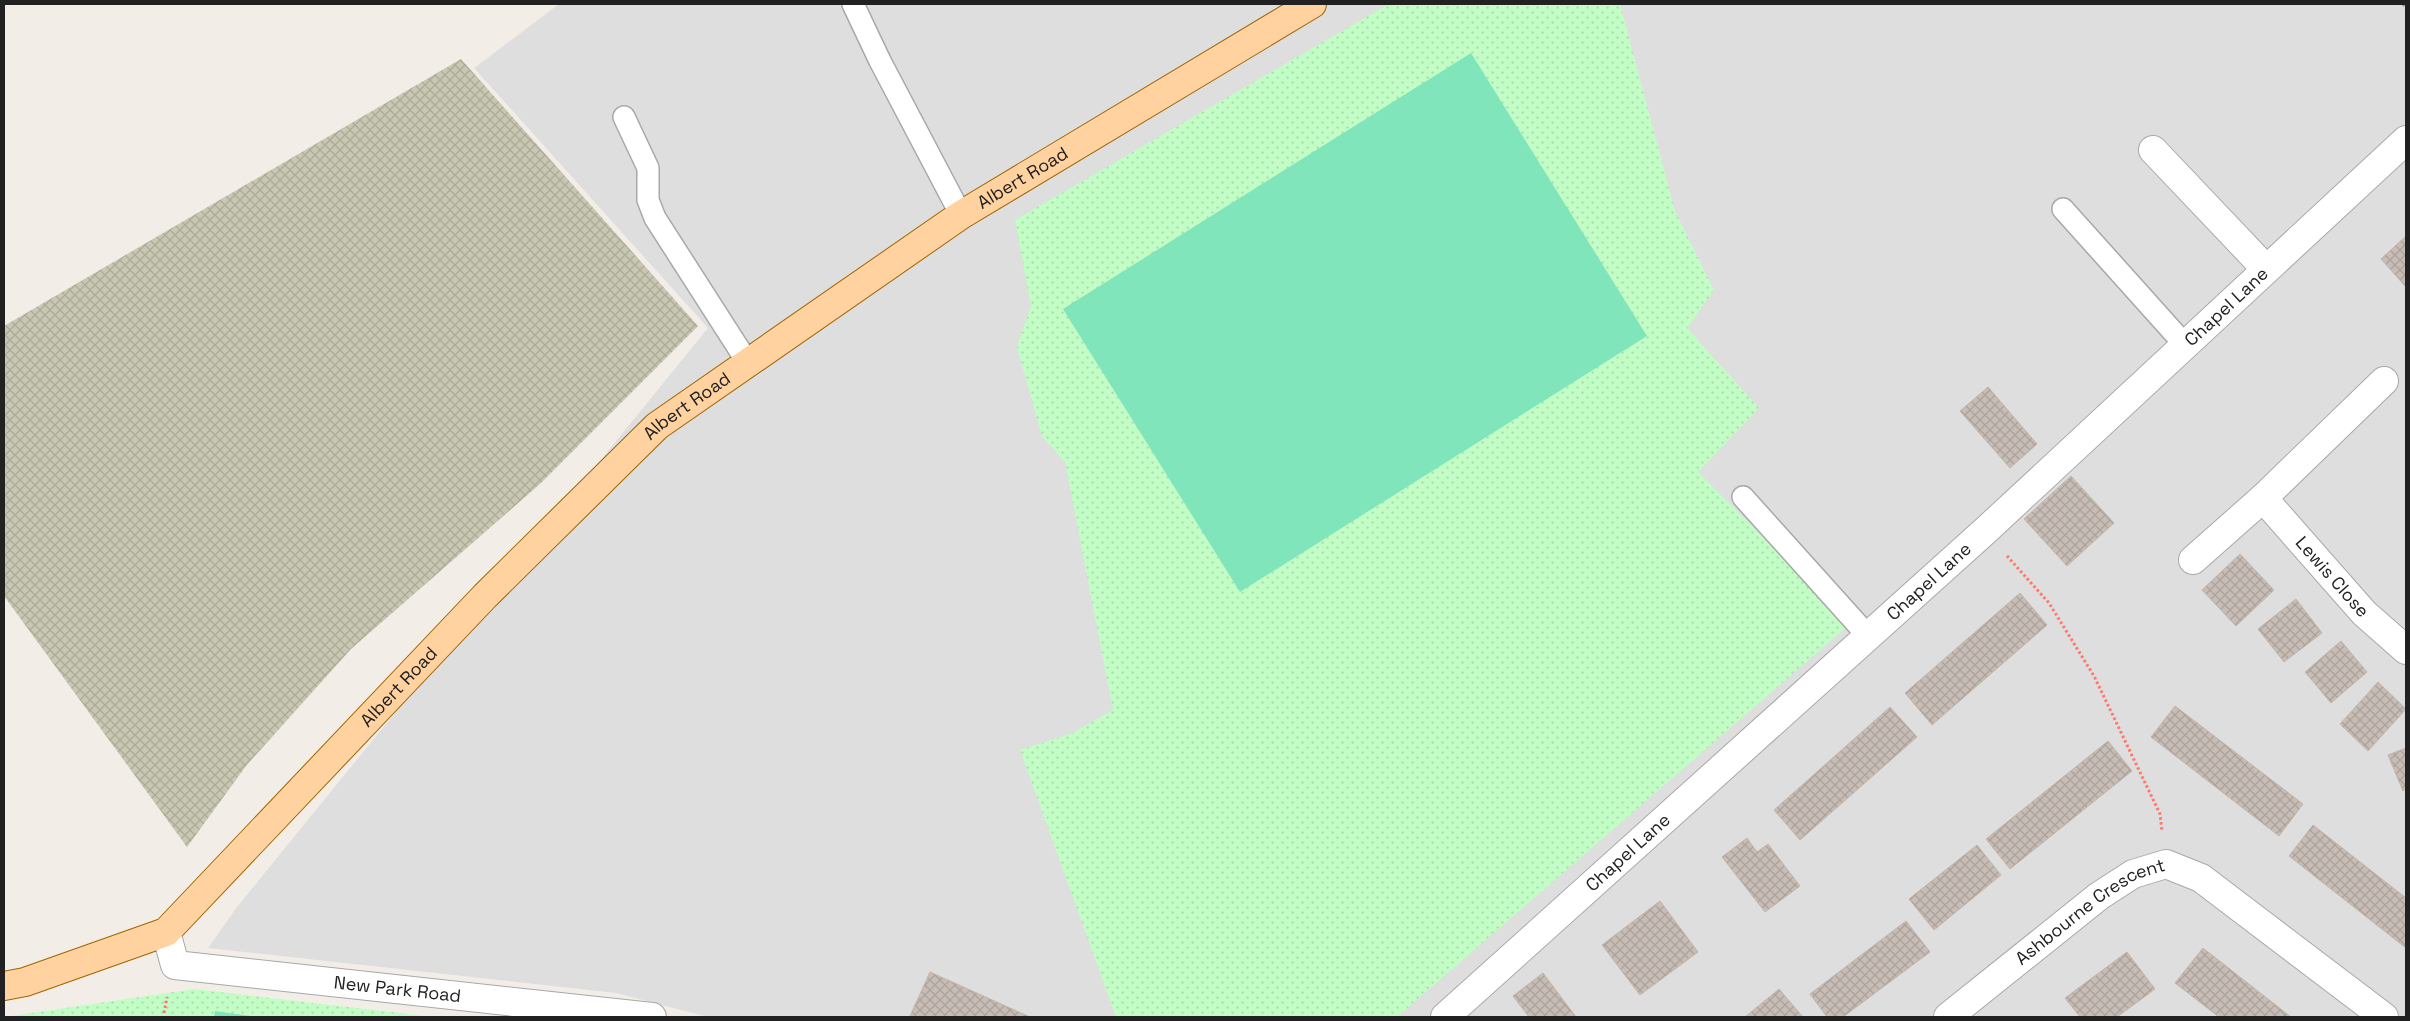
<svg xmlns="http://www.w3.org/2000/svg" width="2410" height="1021" viewBox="0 0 2410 1021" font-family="'Space Grotesk',sans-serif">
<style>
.residential{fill:#dfdede}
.construction{fill:url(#construction-cross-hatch)}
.park{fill:url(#park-dots)}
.pitch{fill:#81e5bb}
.building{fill:url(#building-cross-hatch);stroke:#c5b4a8}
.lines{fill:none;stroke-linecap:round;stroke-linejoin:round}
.service-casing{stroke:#a8a8a8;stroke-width:24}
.minor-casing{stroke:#a8a8a8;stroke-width:30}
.primary-casing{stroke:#9e6500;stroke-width:30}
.path{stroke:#ff766b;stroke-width:3;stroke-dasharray:2.5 2.5;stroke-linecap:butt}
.service{stroke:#fff;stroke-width:21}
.minor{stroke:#fff;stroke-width:28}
.primary{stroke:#ffd29f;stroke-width:28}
.labels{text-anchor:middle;stroke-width:4.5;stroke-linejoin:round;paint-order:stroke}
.street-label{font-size:18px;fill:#212121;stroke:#fff}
</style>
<defs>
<pattern id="construction-cross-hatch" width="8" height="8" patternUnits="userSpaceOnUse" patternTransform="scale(1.25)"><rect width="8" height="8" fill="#c8c7b2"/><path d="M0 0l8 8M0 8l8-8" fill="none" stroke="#acab99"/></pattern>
<pattern id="park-dots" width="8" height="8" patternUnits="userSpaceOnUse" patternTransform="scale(1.25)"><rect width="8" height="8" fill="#c3fdc6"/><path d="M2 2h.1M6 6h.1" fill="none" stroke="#a7d9aa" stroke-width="1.8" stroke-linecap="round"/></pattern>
<pattern id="building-cross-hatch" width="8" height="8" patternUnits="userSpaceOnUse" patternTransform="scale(1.25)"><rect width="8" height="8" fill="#c7bdb6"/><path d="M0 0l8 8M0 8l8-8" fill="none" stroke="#aba29c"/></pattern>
</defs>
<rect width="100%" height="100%" fill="#f2eee7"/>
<path class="residential" d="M559,4H2406V1017H708L616,993L208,948L237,907L708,328L474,68Z"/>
<path class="construction" d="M461,59L698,326L540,484L351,649L246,766L187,847L4,596V326Z"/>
<g class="park">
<path d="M1389,4H1620L1675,211L1714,290L1687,328L1759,408L1698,472L1850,624L1397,1017H1116L1020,750L1073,733L1113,710L1065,462L1042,436L1017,347L1031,306L1015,220Z"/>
<path d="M194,989L434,1017H4Z"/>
</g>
<g class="pitch">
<path d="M1471,53L1647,336L1240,592L1063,309Z"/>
<path d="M215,1011L258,1017H214Z"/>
</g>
<g class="building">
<path d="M2406,236V287L2381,259Z"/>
<path d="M1988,387L2037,444L2010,468L1960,411Z"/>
<path d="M2071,476L2114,523L2067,566L2024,519Z"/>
<path d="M2240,554L2274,590L2236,626L2202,590Z"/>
<path d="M2020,593L2047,625L1932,725L1905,693Z"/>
<path d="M2296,599L2322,633L2284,662L2258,629Z"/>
<path d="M2341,641L2367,672L2331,703L2305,672Z"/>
<path d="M2378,682L2406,709L2368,751L2340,724Z"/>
<path d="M2175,706L2303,804L2279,836L2151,737Z"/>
<path d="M1890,707L1917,737L1800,840L1774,810Z"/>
<path d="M2108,741L2132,771L2010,869L1986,839Z"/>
<path d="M2406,748V789L2403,791L2388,755Z"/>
<path d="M2313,825L2406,898V948L2289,856Z"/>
<path d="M1747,838L1757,852L1768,844L1800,886L1765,912L1722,857Z"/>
<path d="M1977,845L2001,875L1934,930L1909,899Z"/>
<path d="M1660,901L1698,952L1640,995L1602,945Z"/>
<path d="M1906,921L1930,952L1843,1017H1827L1810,994Z"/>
<path d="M2203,948L2291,1017H2219L2175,983Z"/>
<path d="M2127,952L2155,989L2117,1017H2080L2065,998Z"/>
<path d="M930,972L1030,1017L910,1016Z"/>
<path d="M1543,973L1576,1017H1529L1513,996Z"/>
<path d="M1779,989L1803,1017H1745Z"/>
</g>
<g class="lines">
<g class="service-casing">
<g id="service">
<path d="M853,4L880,61L961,215"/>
<path d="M624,117L648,168V200L655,218L748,363"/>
<path d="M2063,209L2185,345"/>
<path d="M1743,497L1868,636"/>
</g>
</g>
<g class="minor-casing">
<g id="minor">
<path d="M2153,150L2266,269"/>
<path id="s1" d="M2263,498L2364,613L2406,650"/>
<path d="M2193,560L2263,498L2384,381"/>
<path id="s2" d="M166,932L175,965L652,1017"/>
<path id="s3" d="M1445,1017L1985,531L2406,140"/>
<path id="s4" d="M1948,1017L2099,896L2133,874L2166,864L2201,878L2384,1017"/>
</g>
</g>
<g class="primary-casing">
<g id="primary">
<path id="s5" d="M4,986L25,982L166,932L485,596L657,426L961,215L1312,4"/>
</g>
</g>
<g class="path">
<path d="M2403,4L2406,8"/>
<path d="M2007,556L2049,603L2094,676L2160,814L2162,831"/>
<path d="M164,1013L167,997"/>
</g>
<use href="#service" class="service"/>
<use href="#minor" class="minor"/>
<use href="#primary" class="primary"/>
</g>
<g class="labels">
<g class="street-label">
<text dy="6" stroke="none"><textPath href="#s5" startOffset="1318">Albert Road</textPath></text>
<text dy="6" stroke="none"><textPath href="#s3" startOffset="1056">Chapel Lane</textPath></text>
<text dy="6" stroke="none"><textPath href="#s5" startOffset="912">Albert Road</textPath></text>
<text dy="6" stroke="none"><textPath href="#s1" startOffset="105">Lewis Close</textPath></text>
<text dy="6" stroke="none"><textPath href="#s3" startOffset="651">Chapel Lane</textPath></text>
<text dy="6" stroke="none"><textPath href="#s5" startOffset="509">Albert Road</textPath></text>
<text dy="6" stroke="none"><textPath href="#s3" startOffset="246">Chapel Lane</textPath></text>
<text dy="6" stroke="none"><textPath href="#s4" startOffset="178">Ashbourne Crescent</textPath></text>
<text dy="6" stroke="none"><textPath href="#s2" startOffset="258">New Park Road</textPath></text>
</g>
</g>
<rect width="2410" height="1021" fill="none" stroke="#212121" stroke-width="10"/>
</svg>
